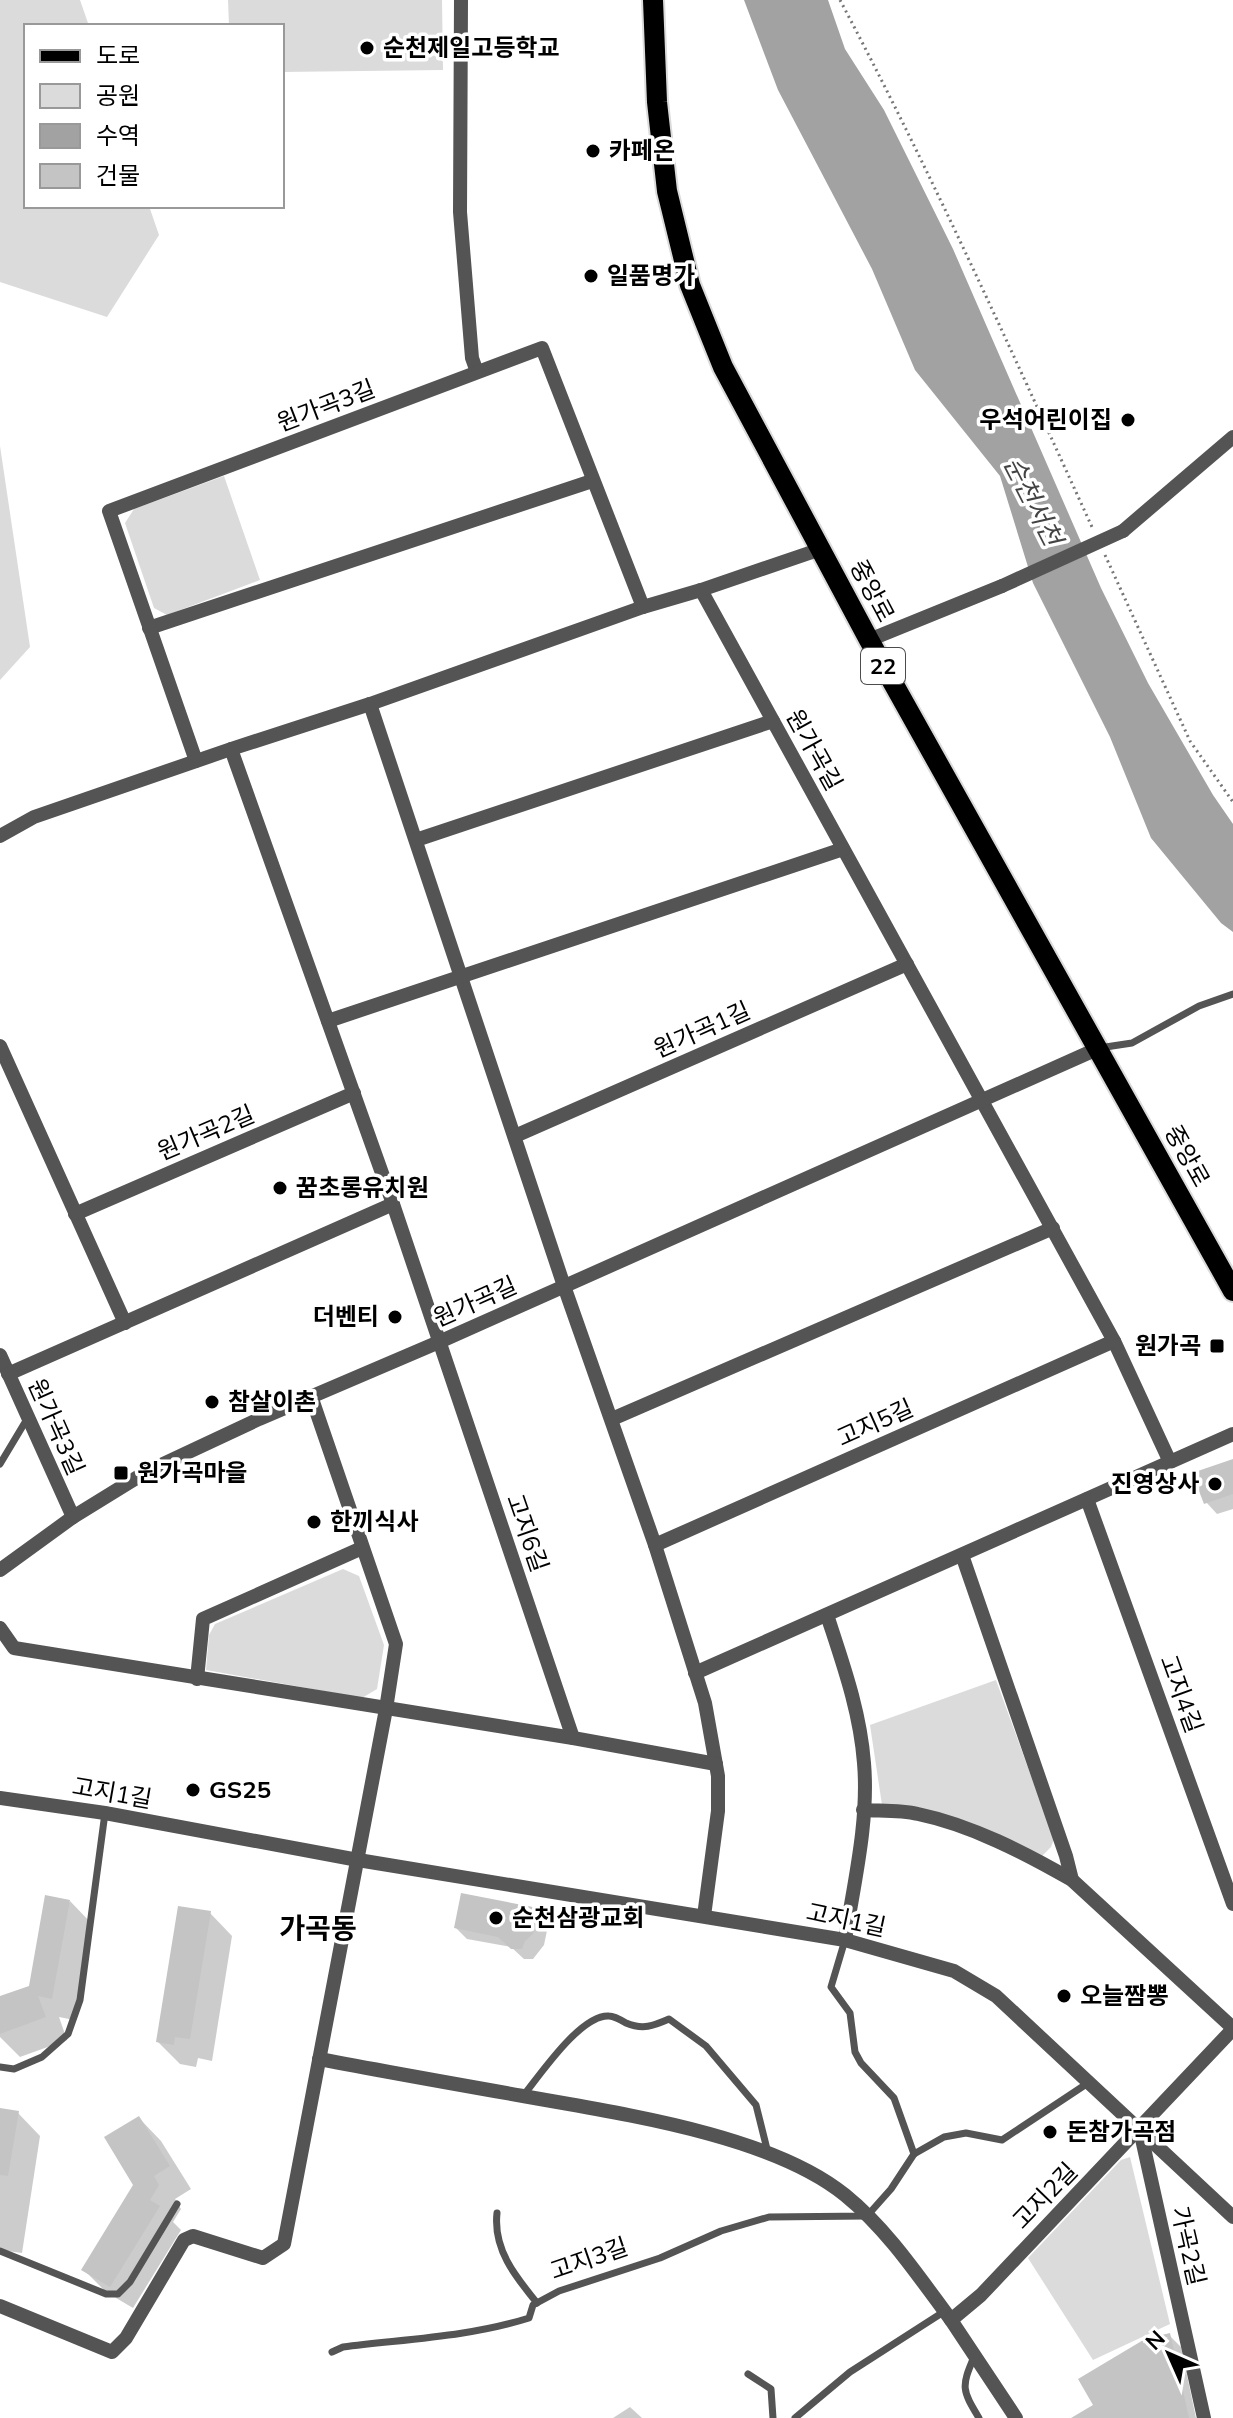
<svg xmlns="http://www.w3.org/2000/svg" width="1233" height="2418" viewBox="0 0 1233 2418" font-family="Mulish,'Noto Sans KR',sans-serif">
<style>
.green{fill:#dbdbdb}
.water{fill:#a2a2a2}
.shadow{fill:#0003}
.building{fill:#c4c4c4}
.lines{fill:none;stroke-linecap:round;stroke-linejoin:round}
.primary-casing{stroke:#dbdbdb;stroke-width:24}
.path{stroke:#767676;stroke-width:3;stroke-dasharray:2 4;stroke-linecap:butt}
.lane{stroke:#545454;stroke-width:7}
.street{stroke:#545454;stroke-width:14}
.primary{stroke:#000;stroke-width:20}
.street-bridge{stroke:#545454;stroke-width:14}
.poi-dot{fill:#000;stroke:#fff;stroke-width:3}
.labels{text-anchor:middle;stroke-width:7;stroke-linejoin:round;paint-order:stroke}
.shield{fill:#fff;stroke:#4c4c4c;stroke-width:2}
.shield-label{font-size:22px;font-weight:bold;fill:#000}
.poi-label{font-size:24px;font-weight:bold;fill:#000;stroke:#fff;text-anchor:start}
.street-label{font-size:24px;fill:#000;stroke:#fff}
.water-label{font-size:26px;font-style:italic;fill:#434343;stroke:#fff}
.quarter-label{font-size:28px;font-weight:bold;fill:#000;stroke:#fff}
</style>
<rect width="100%" height="100%" fill="#fff"/>
<g class="green">
<path d="M0,0H80L89,26H26V206H149L159,235L107,317L0,282Z"/>
<path d="M228,0H442L443,70L282,72V26H229Z"/>
<path d="M0,446L30,647L0,680Z"/>
<path d="M224,476L260,580L167,615L154,608L125,523L134,509Z"/>
<path d="M343,1569L359,1576L384,1645L377,1689L362,1698L206,1670L209,1635L215,1624Z"/>
<path d="M996,1680L1054,1839L1051,1847L1041,1857L882,1805L870,1725Z"/>
<path d="M1130,2157L1170,2324L1093,2360L1028,2258L1121,2160Z"/>
</g>
<path class="water" d="M744,0H828L845,49L884,110L953,249L1101,588L1148,683L1213,795L1233,824V932L1221,923L1151,838L1110,737L1033,583L1000,476L915,370L872,269L778,90Z"/>
<g class="shadow">
<path d="M1233,1461V1509L1217,1514L1206,1502Z"/>
<path d="M70,1901L92,1924L74,2020L59,2017L67,2040L20,2057L0,2037V1998L31,1987Z"/>
<path d="M537,1910L549,1921L544,1945L533,1959H524L511,1947L467,1939L456,1928Z"/>
<path d="M210,1913L232,1936L212,2061L198,2058L196,2067L180,2064L158,2042Z"/>
<path d="M0,2110L18,2113L40,2136L22,2253L0,2250Z"/>
<path d="M139,2118L161,2141L191,2189L175,2199L181,2209L173,2222L181,2230L133,2308L106,2292L84,2270L135,2185Z"/>
<path d="M1169,2335L1181,2347L1196,2418H1074L1096,2405Z"/>
<path d="M630,2407L642,2418H613Z"/>
</g>
<g class="building">
<path d="M1233,1459V1494L1204,1504L1192,1473Z"/>
<path d="M461,1893L538,1908L533,1934L525,1941L522,1949H511L498,1937L454,1928Z"/>
<path d="M45,1895L70,1900L52,1999L38,1996L46,2017L0,2034V1996L29,1986Z"/>
<path d="M178,1906L211,1911L190,2039L175,2037L174,2045L156,2042Z"/>
<path d="M0,2108L19,2111L8,2176L0,2175Z"/>
<path d="M139,2116L170,2166L154,2176L159,2185L150,2200L160,2206L110,2287L81,2270L133,2185L104,2137Z"/>
<path d="M1170,2333L1189,2418H1071L1093,2405L1078,2379L1145,2339Z"/>
</g>
<g class="lines">
<g class="primary-casing">
<path id="primary" d="M653,0L657,102L667,191L690,285L723,367L869,640L1233,1291"/>
</g>
<g class="path">
<path d="M840,0C931,172 1011,350 1092,527"/>
<path d="M1105,555L1190,741L1233,802"/>
</g>
<g class="lane">
<path d="M1099,1048L1132,1043L1199,1006L1233,994"/>
<path d="M0,1464L27,1419"/>
<path d="M845,1940L831,1987L850,2013L855,2052L861,2063L894,2098L914,2154"/>
<path d="M0,2067L14,2069L42,2057L68,2034L80,2000L105,1813"/>
<path d="M523,2096C540,2075 581,2014 609,2016C614,2016 621,2020 626,2023C643,2030 653,2026 669,2019L706,2046L756,2105L768,2153"/>
<path d="M497,2213C493,2249 515,2276 537,2303"/>
<path d="M0,2251L106,2294H118L130,2282L177,2204"/>
<path d="M332,2352L343,2347C405,2339 469,2337 529,2318L533,2305L559,2291L660,2258L721,2231L769,2217L867,2216L891,2189L914,2154L944,2137L966,2133L1002,2140L1088,2083"/>
<path d="M974,2357C961,2387 962,2390 979,2418"/>
<path d="M748,2374L771,2389L773,2418"/>
<path d="M795,2418L850,2372L945,2311"/>
</g>
<g class="street">
<path d="M461,0L460,212L472,358L477,372"/>
<path d="M1123,531L1233,437"/>
<path d="M701,590L1114,1341L1170,1462"/>
<path d="M149,628L592,481"/>
<path d="M869,640L1002,586"/>
<path d="M370,704L564,1286L655,1545L705,1703L718,1776V1811L704,1916"/>
<path d="M231,749L393,1204L573,1738"/>
<path d="M196,761L109,511L542,348L643,607"/>
<path d="M0,836L34,817L231,749L370,704L643,607L701,590L821,549"/>
<path d="M416,840L773,721"/>
<path d="M328,1021L843,849"/>
<path d="M0,1046L125,1323"/>
<path d="M515,1136L907,964"/>
<path d="M75,1214L354,1093"/>
<path d="M0,1355L73,1517"/>
<path d="M8,1374L393,1204"/>
<path d="M612,1419L1053,1228"/>
<path d="M1087,1499L1233,1904"/>
<path d="M655,1545L1114,1341"/>
<path d="M962,1555L1066,1856L1072,1880"/>
<path d="M0,1570L73,1517L146,1472L259,1419L439,1342L1097,1049"/>
<path d="M827,1615C843,1664 860,1711 864,1763C869,1821 854,1883 845,1940"/>
<path d="M0,1628L14,1648L573,1738L716,1764"/>
<path d="M695,1673L1233,1434"/>
<path d="M197,1679L203,1619L362,1548"/>
<path d="M0,1798L105,1813L358,1860L845,1940L954,1971L996,1996L1233,2217"/>
<path d="M863,1810C881,1811 901,1810 918,1814C971,1825 1025,1853 1072,1880L1233,2028"/>
<path d="M319,2059C387,2072 455,2084 523,2096C617,2113 770,2134 845,2195C887,2229 919,2277 951,2320"/>
<path d="M1140,2130L1204,2418"/>
<path d="M0,2306L112,2352L126,2338L184,2240L193,2236L263,2258L284,2244L386,1709L396,1644L311,1396"/>
<path d="M1016,2418L951,2320L981,2295L1233,2029"/>
</g>
<use href="#primary" class="primary"/>
<path class="street-bridge" d="M1002,586L1123,531"/>
</g>
<g class="poi-dot">
<circle cx="367" cy="48" r="8"/>
<circle cx="593" cy="151" r="8"/>
<circle cx="591" cy="276" r="8"/>
<circle cx="1128" cy="420" r="8"/>
<circle cx="280" cy="1188" r="8"/>
<circle cx="395" cy="1317" r="8"/>
<rect x="1209" y="1338" width="16" height="16" rx="4"/>
<circle cx="212" cy="1402" r="8"/>
<rect x="113" y="1465" width="16" height="16" rx="4"/>
<circle cx="1215" cy="1484" r="8"/>
<circle cx="314" cy="1522" r="8"/>
<circle cx="193" cy="1790" r="8"/>
<circle cx="496" cy="1918" r="8"/>
<circle cx="1064" cy="1996" r="8"/>
<circle cx="1050" cy="2132" r="8"/>
</g>
<g class="labels">
<rect class="shield" x="861" y="648" width="44" height="36" rx="6"/>
<g class="shield-label">
<text x="883" y="674">22</text>
</g>
<g class="poi-label">
<text x="383" y="56">순천제일고등학교</text>
<text x="609" y="159">카페온</text>
<text x="607" y="284">일품명가</text>
<text x="1112" y="428" text-anchor="end">우석어린이집</text>
<text x="296" y="1196">꿈초롱유치원</text>
<text x="379" y="1325" text-anchor="end">더벤티</text>
<text x="1201" y="1354" text-anchor="end">원가곡</text>
<text x="228" y="1410">참살이촌</text>
<text x="137" y="1481">원가곡마을</text>
<text x="1199" y="1492" text-anchor="end">진영상사</text>
<text x="330" y="1530">한끼식사</text>
<text x="209" y="1798">GS25</text>
<text x="512" y="1926">순천삼광교회</text>
<text x="1080" y="2004">오늘짬뽕</text>
<text x="1066" y="2140">돈참가곡점</text>
</g>
<g class="street-label">
<text transform="translate(326 406) rotate(-21)" y="8">원가곡3길</text>
<text transform="translate(872 591) rotate(62)" y="8">중앙로</text>
<text transform="translate(814 750) rotate(61)" y="8">원가곡길</text>
<text transform="translate(702 1030) rotate(-24)" y="8">원가곡1길</text>
<text transform="translate(206 1133) rotate(-23)" y="8">원가곡2길</text>
<text transform="translate(1187 1156) rotate(61)" y="8">중앙로</text>
<text transform="translate(475 1302) rotate(-24)" y="8">원가곡길</text>
<text transform="translate(875 1423) rotate(-24)" y="8">고지5길</text>
<text transform="translate(56 1427) rotate(66)" y="8">원가곡3길</text>
<text transform="translate(527 1533) rotate(71)" y="8">고지6길</text>
<text transform="translate(1181 1694) rotate(70)" y="8">고지4길</text>
<text transform="translate(112 1793) rotate(10)" y="8">고지1길</text>
<text transform="translate(846 1920) rotate(12)" y="8">고지1길</text>
<text transform="translate(1045 2196) rotate(-46)" y="8">고지2길</text>
<text transform="translate(1188 2246) rotate(77)" y="8">가곡2길</text>
<text transform="translate(589 2259) rotate(-19)" y="8">고지3길</text>
</g>
<g class="water-label">
<text transform="translate(1033 501) rotate(63)" y="9">순천서천</text>
</g>
<g class="quarter-label">
<text x="318" y="1938">가곡동</text>
</g>
</g>
<rect x="24" y="24" width="260" height="184" fill="#ffffff" stroke="#999999" stroke-width="2"/>
<rect x="40" y="50" width="40" height="12" fill="#000000" stroke="#999999" stroke-width="2"/>
<text x="96" y="64" font-size="24" fill="#000000">도로</text>
<rect x="40" y="84" width="40" height="24" fill="#dbdbdb" stroke="#999999" stroke-width="2"/>
<text x="96" y="104" font-size="24" fill="#000000">공원</text>
<rect x="40" y="124" width="40" height="24" fill="#a2a2a2" stroke="#999999" stroke-width="2"/>
<text x="96" y="144" font-size="24" fill="#000000">수역</text>
<rect x="40" y="164" width="40" height="24" fill="#c4c4c4" stroke="#999999" stroke-width="2"/>
<text x="96" y="184" font-size="24" fill="#000000">건물</text>
<g transform="translate(1169 2354) rotate(315)" stroke="#ffffff" stroke-width="6" paint-order="stroke">
<path d="M0-6L14 30L0 20L-14 30Z" fill="#000000"/>
<text y="-12" font-size="22" font-weight="bold" text-anchor="middle" fill="#000000">N</text>
</g>
</svg>
